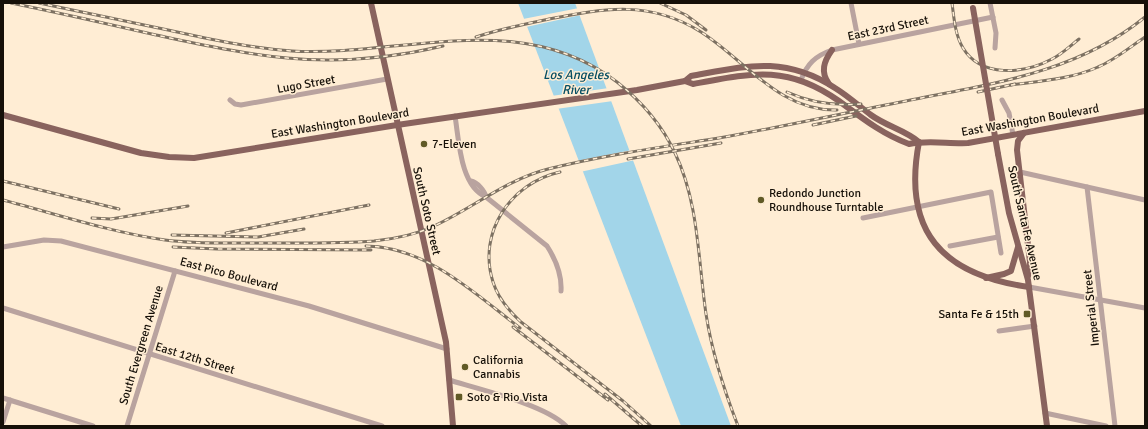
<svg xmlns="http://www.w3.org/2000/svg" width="1148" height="429" viewBox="0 0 1148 429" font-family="Signika,sans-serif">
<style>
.water{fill:#a2d5e9}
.pier{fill:#ffedd4}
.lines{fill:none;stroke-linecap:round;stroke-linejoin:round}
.minor{stroke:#b9a39f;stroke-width:5}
.major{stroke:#89635e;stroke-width:6}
.rail-casing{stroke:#7d7162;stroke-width:3}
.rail{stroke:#ffedd4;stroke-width:1.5;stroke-dasharray:4.5;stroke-linecap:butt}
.major-bridge{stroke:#89635e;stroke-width:6}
.poi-dot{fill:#615a26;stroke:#ffedd4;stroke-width:1.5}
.labels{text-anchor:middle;stroke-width:3;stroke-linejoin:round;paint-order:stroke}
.street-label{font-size:12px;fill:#161008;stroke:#ffedd4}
.poi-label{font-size:12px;fill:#161008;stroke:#ffedd4;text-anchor:start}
.water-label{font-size:13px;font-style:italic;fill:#054d62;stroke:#ffedd4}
</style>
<rect width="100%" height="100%" fill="#ffedd4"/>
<path class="water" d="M518,3H575L731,426H681Z"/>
<g class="pier">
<path d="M579,8L581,15L526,27L523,19Z"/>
<path d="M609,88L613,101L556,109L551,96Z"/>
<path d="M632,150L635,160L580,172L576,161Z"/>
</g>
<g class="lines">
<g class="minor">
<path d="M851,3L859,44"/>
<path d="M990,3L996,33L995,48"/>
<path d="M801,80C807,64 815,56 832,50L993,17"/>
<path d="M230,100L235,104L241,105L387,79"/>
<path d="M1002,100L1009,113L1013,135"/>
<path d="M455,116C459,140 460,186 486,197L547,246C556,260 562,275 561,291"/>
<path d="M1020,172L1145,200"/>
<path d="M471,181C477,182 485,191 486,197"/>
<path d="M1087,187L1115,426"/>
<path d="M863,218L991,192L1001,253"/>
<path d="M950,246L998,237"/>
<path d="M3,247L44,240L61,241L309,306L447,349"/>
<path d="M1029,287L1145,308"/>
<path d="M3,308L382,426"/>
<path d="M999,331L1035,326"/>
<path d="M449,380C479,389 546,405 566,426"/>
<path d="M3,398L93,426"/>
<path d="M1045,413L1106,426"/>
<path d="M3,422L10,400"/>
<path d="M127,426L175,271"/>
</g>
<g class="major">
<path d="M371,3L446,342L453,426"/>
<path d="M685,81L693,84C751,73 787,64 839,101C862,118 882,134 909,144C926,140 950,144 968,143L1145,111"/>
<path d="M829,84C820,72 824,61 832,50"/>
<path d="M3,115L141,153L169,157L194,158L397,125L637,90L685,81L691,76C746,66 784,55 835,88C848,96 859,106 871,115C886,126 905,130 919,142"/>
<path d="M1024,133L1018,141L1017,150L1030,262L1028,276"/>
<path d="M919,142C902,231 942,275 1029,287"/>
<path d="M998,154L1009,213L1028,280L1047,426"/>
<path d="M986,278L1004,274L1011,271L1018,247"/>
</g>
<g class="rail-casing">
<g id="rail">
<path d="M11,3C60,13 108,24 156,35C199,44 243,54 287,58C339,63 392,58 443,46"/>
<path d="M39,3C82,12 125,21 168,30C209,39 250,48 292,51C403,57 519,7 617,82C641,101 662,125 675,153C699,203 698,260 706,314C712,353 724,390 738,426"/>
<path d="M660,3L686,15L706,30"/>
<path d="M952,3C954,18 955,35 963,48C981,78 1024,74 1052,59C1062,54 1070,46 1079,39"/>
<path d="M476,37C500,29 525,24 549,19C605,8 650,0 701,32C746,61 779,111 837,110"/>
<path d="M1011,85C1040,81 1072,79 1098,67C1115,60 1130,47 1145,37"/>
<path d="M787,92C811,103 835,106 861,104"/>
<path d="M978,92L1015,84"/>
<path d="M813,125L856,116"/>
<path d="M628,159L721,143"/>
<path d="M560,172C511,183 477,232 493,282C498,298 509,311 521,322L623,401L651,426"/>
<path d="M3,181L119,209"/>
<path d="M3,200C56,214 110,232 165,240C195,244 225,243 255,243C294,243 334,244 374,241C393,239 414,235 432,227C472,209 505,180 548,169C604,155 662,147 719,138C781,127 844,113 906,101C990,84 1077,73 1145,17"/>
<path d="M92,218L111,219L188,206"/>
<path d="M226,233L369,205"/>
<path d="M172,235L258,237L304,229"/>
<path d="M366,246C427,247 474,293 520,328"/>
<path d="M173,247L217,249L371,250"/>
<path d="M513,327L608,400"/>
<path d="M605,394L642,426"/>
</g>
</g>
<use href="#rail" class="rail"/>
<path class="major-bridge" d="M973,8L998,154"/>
</g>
<g class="poi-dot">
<circle cx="424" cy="144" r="4"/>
<circle cx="761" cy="200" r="4"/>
<rect x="1023" y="310" width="8" height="8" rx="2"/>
<circle cx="465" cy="367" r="4"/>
<rect x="455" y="393" width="8" height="8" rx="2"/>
</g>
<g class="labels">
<g class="street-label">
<text transform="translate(888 28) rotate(-12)" y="4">East 23rd Street</text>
<text transform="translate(306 84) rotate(-10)" y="4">Lugo Street</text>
<text transform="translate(1030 120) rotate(-10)" y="4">East Washington Boulevard</text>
<text transform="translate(340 123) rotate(-9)" y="4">East Washington Boulevard</text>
<text transform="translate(427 211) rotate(77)" y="4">South Soto Street</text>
<text transform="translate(1025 223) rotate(77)" y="4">South Santa Fe Avenue</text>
<text transform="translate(229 274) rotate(15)" y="4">East Pico Boulevard</text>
<text transform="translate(1091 308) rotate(-96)" y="4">Imperial Street</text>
<text transform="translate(141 345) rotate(-73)" y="4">South Evergreen Avenue</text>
<text transform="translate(195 358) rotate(17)" y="4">East 12th Street</text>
</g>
<g class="poi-label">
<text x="432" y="148">7-Eleven</text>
<text x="769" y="197">Redondo Junction<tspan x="769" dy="14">Roundhouse Turntable</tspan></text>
<text x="1019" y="318" text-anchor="end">Santa Fe &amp; 15th</text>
<text x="473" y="364">California<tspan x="473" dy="14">Cannabis</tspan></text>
<text x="467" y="401">Soto &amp; Rio Vista</text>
</g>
<g class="water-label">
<text x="576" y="79">Los Angeles<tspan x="576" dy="15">River</tspan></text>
</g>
</g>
<rect width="1148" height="429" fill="none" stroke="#161008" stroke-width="8"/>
</svg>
